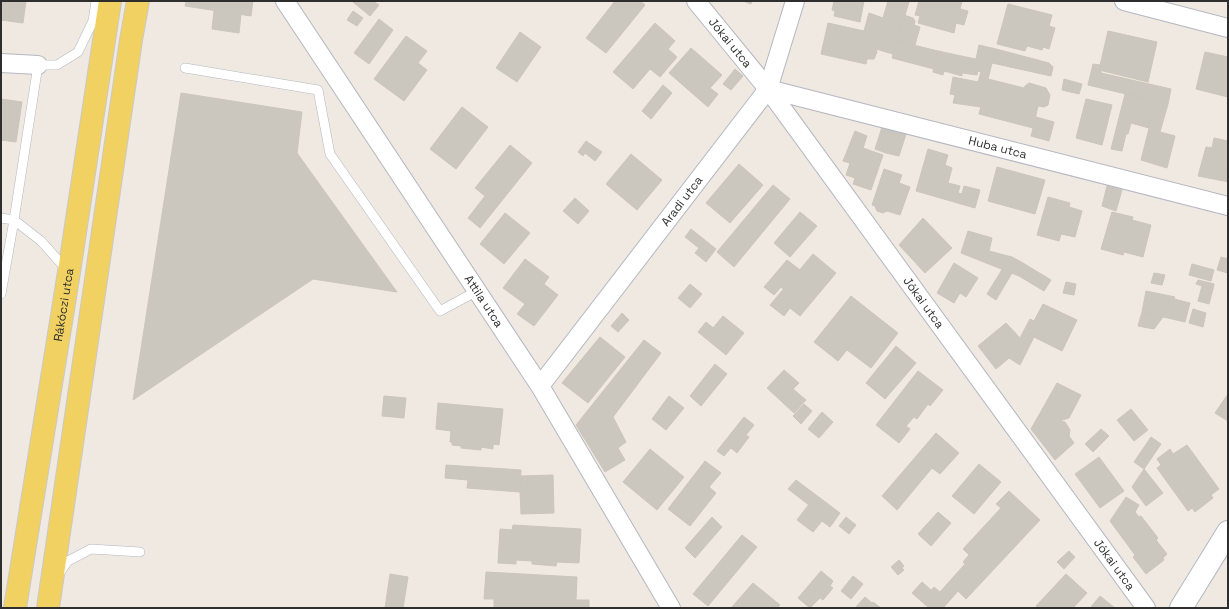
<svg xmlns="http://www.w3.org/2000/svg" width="1229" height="609" viewBox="0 0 1229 609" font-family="'Space Grotesk',sans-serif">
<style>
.building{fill:#cbc7bf;stroke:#cbc5ba}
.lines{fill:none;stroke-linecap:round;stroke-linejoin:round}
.lane-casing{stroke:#b4b7c1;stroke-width:10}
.street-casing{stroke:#b4b7c1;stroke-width:20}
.secondary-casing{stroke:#b4b7c1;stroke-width:24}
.primary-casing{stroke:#c9c9c9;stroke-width:24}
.lane{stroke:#fff;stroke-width:9}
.street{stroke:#fff;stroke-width:18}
.secondary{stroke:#fff;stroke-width:22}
.primary{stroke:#f2d163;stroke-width:22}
.labels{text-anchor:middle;stroke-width:3;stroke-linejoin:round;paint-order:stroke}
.street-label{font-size:12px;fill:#2e2e2e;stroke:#fff}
</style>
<rect width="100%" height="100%" fill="#efe9e1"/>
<g class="building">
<path d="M1,1H26L23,23L1,20Z"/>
<path d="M186,1H253L251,16L185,6Z"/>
<path d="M354,1H373L379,5L370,16L353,2Z"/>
<path d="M615,1H640L645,5L606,53L586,38Z"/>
<path d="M743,1H752L751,4Z"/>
<path d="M834,1H864L860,22L834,16L835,11L832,10Z"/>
<path d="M888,1L909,2L897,41L864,31L869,13L883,18Z"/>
<path d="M919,1H962L960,9L968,11L964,25L956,23L954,33L918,23L920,16L915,15Z"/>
<path d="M1008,4L1052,15L1049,26L1055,28L1049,49L1043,47L1042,50L1027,46L1025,51L997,44Z"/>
<path d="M214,11L241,14L239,33L212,29Z"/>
<path d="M353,11L363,18L357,26L347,20Z"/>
<path d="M904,15L913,18L915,21L914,25L920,27L915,45L897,41Z"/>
<path d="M379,19L393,30L369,64L354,53Z"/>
<path d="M655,23L675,41L668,49L677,57L660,77L650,69L633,89L613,72Z"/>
<path d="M828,23L864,31L897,41L893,54L876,49L877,52L874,59H867L866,64L821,54Z"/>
<path d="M1108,31L1157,42L1148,82L1099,70Z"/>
<path d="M520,32L541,47L517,82L496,68Z"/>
<path d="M406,36L427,51L418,63L427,70L404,101L374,79Z"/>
<path d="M897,41L938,51L934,69L892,58Z"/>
<path d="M979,45L996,49L992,63L976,59Z"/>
<path d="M691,48L722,75L710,88L718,94L708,107L669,73Z"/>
<path d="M996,49L1049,63L1053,67L1051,76L992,63Z"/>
<path d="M938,51L980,60L977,75L962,73V76L944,71L943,75L933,72Z"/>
<path d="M1205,52L1228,57V97L1196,89Z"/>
<path d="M980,60L992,63L981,107L953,103L955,95L950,94L953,77L978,82L981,72L978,71Z"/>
<path d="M1093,64L1100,65L1099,70L1101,71V73L1171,89L1168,104L1088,85Z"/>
<path d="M735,69L743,76L731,90L723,84Z"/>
<path d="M988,79L1024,88L1025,86L1029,83L1046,88L1050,95L1048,105L1044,107L1038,106L1033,128L979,114Z"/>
<path d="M1064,79L1082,84L1079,94L1062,90Z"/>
<path d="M663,85L672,93L651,119L642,111Z"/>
<path d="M181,93L302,112L297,153L397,292L313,279L133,400Z"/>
<path d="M1125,94L1156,101L1149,128L1131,123L1128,134H1126L1122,151L1111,149Z"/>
<path d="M1,99L22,102L16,142L1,140Z"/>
<path d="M1086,99L1112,105L1102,145L1076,138Z"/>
<path d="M1156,101L1168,104L1160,132L1175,136L1167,168L1141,160Z"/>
<path d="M462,107L488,127L456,169L430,149Z"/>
<path d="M1036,117L1054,122L1049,141L1031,136Z"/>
<path d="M883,124L894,128L886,153L875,149Z"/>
<path d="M894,128L907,131L899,156L886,153Z"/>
<path d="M855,131L867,136L863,148L883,155L871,190L853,184L855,178L846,175L850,163L843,161Z"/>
<path d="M1214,138L1228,141V167L1224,181L1198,176L1206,147L1212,148Z"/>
<path d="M586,141L602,152L595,161L585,153L583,156L578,152Z"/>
<path d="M510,145L532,163L480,228L468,218L485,196L475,188Z"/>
<path d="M928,149L948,155L945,165L952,168L948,183L960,186L958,193L962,194L964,186L980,190L975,208L916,191Z"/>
<path d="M631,154L662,180L637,210L606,184Z"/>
<path d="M739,164L763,185L730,223L706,203Z"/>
<path d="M997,167L1045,180L1035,214L988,201Z"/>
<path d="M1228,167V182L1224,181Z"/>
<path d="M884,169L902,175L899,183L910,187L900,215L887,211L883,213L877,211L875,206L872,205Z"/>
<path d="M773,185L790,199L734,267L717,252Z"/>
<path d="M1107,186L1122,190L1116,211L1102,206Z"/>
<path d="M1048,197L1070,203L1069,207L1082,211L1075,237L1061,234L1059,241L1037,235Z"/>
<path d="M575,198L589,211L578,224L563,211Z"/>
<path d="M800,212L817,226L790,257L774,243Z"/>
<path d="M1112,212L1133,217L1132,220L1151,225L1143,257L1124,252L1123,255L1101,249Z"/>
<path d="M505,213L530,233L504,264L480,244Z"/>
<path d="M923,218L952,248L925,273L899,245Z"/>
<path d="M691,229L716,249L706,262L695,253L699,248L685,237Z"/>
<path d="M968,231L992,238L989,251L1012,257L1023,263L1019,276L961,253Z"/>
<path d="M813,254L836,273L800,316L790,308L784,316L770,305Z"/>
<path d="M1221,257L1228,259V273L1217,270Z"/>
<path d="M525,259L549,277L544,284L558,295L534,326L517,314L525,304L503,288Z"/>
<path d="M787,260L800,270L783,289L781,287L774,295L764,287Z"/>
<path d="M954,263L978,278L966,297L960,293L954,303L937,293Z"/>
<path d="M1023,263L1051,280L1044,291L1019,276Z"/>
<path d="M1192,264L1214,270L1211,281L1189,275Z"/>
<path d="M1003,268L1012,273L996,300L987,294Z"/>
<path d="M1154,273L1165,275L1162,285L1151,283Z"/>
<path d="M1198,280L1214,284L1213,289L1196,284Z"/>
<path d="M1066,282L1076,284L1074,295L1063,293Z"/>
<path d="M690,284L702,294L690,308L678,298Z"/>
<path d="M1202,286L1213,289L1209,304L1198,301Z"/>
<path d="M1146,291L1175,297L1174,299L1190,303L1185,322L1142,312Z"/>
<path d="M851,296L875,315L838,361L814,342Z"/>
<path d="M1043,304L1077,320L1062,351L1034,337L1020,365L1009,358L996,369L978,346L1006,323L1020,338L1030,319L1034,321Z"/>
<path d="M1193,309L1206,313L1203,327L1189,323Z"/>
<path d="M1142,312L1163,317L1154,329L1138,326Z"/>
<path d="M622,313L629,320L618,332L611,326Z"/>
<path d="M875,315L898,333L871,368L847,350Z"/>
<path d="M723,316L744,333L734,345L713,328Z"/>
<path d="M706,322L734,345L726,355L698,332Z"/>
<path d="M600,337L625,357L588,403L562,383Z"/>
<path d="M644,340L661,353L613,417L626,442L618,448L625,460L605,472L576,425Z"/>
<path d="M896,346L916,363L885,399L866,383Z"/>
<path d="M715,364L727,374L701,406L690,396Z"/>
<path d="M784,370L799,383L793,389L806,400L794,413L767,388Z"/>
<path d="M918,371L943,390L930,406L928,404L917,419L914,417L906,426L910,429L899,443L876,425Z"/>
<path d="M1057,383L1081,395L1069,418L1059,421L1065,422L1070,430L1069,436L1074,443L1055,460L1031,429Z"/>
<path d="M1228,394V421L1215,413Z"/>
<path d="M384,396L406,398L404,418L382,416Z"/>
<path d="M669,396L684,408L666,430L652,419Z"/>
<path d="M438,403L503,409L499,445L493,444V449L481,447V450L461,448V446L452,445V442H450L451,431L436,429Z"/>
<path d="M804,404L812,411L801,424L793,416Z"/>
<path d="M1131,409L1148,430L1134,441L1117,420Z"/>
<path d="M822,412L833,422L819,438L808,429Z"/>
<path d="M744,417L754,425L746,435L749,437L737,453L731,448L724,456L717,451Z"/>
<path d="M1101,429L1109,436L1093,452L1085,444Z"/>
<path d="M936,433L959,453L940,474L932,468L897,510L882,496Z"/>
<path d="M1151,437L1161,444L1144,469L1134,462Z"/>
<path d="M1187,445L1219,489L1211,495L1213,498L1195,512L1192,508L1188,511L1157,468L1161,465L1157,459L1170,449L1173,454Z"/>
<path d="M650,449L684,477L657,510L623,482Z"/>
<path d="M1099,457L1124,491L1100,508L1075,474Z"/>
<path d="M705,461L721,473L709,487L716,493L690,526L668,509Z"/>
<path d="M979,464L1001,482L974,514L952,496Z"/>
<path d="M446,465L521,470L520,492L467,488L468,480L445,478Z"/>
<path d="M1144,469L1163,493L1146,506L1132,487Z"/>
<path d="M553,475L554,513L521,514L520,492L521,476Z"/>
<path d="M796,480L816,495L809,505L788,489Z"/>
<path d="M1009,491L1040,520L966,599L958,591L967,581L957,573L965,564L963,562L969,555L963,549L1001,508L996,504Z"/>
<path d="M816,495L840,513L830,527L822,521L813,532L797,520Z"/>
<path d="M1126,497L1139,505L1135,512L1139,517L1141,516L1158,538L1156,540L1167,554L1163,558L1164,560L1146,574L1133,557L1135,555L1110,521Z"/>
<path d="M938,512L951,523L931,546L918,534Z"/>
<path d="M712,517L722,527L695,558L685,548Z"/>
<path d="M846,517L856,525L849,534L839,526Z"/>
<path d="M513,525L581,529L579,563L557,562L556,566L532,564V561L516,560V564L498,563L500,529L512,530Z"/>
<path d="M742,535L757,547L708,606L693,594Z"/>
<path d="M1069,551L1075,557L1064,569L1057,562Z"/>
<path d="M899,560L904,566L902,568L904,570L898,575L891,567Z"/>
<path d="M821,571L833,581L830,586L833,588L823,600L820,598L810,608L798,598Z"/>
<path d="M486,572L577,577L576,600H589V608H494V599H484Z"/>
<path d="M957,573L967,581L943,608H929L921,601L934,587L940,592Z"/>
<path d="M390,574L408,577L403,608H385Z"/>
<path d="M1066,574L1087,593L1073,608H1039L1036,606Z"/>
<path d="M853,576L863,584L851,599L841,591Z"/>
<path d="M922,582L931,590L921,601L912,593Z"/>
<path d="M753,583L780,605L777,608H731Z"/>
<path d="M1100,596L1115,608H1090Z"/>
<path d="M865,597L872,603L873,602L881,608H855Z"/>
</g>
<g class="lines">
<g class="lane-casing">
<g id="lane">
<path d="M185,68L318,90L330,154L440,311L477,291"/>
<path d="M1,218L14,220L1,294"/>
<path d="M67,270L41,241L14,220L38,65H57L78,52L93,21L96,1"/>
<path d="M59,574L68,561L91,549L140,552"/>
</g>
</g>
<g class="street-casing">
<g id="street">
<path id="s1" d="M285,1L540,386L671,608"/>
<path id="s2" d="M696,1L768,89L1146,608"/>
<path d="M1124,1L1228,28"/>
<path d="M1,63L38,65"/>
<path id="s3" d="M768,89L1228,206"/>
<path id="s4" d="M540,386L768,89L795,1"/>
</g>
</g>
<g class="secondary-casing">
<path id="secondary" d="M1181,608L1228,532"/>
</g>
<g class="primary-casing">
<g id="primary">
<path id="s5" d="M15,608L69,272L110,1"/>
<path d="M48,608L131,40L138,1"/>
</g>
</g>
<use href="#lane" class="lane"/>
<use href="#street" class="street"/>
<use href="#secondary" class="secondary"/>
<use href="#primary" class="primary"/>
</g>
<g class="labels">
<g class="street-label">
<text dy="4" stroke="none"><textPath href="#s2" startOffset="54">Jókai utca</textPath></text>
<text dy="4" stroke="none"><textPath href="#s3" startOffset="237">Huba utca</textPath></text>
<text dy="4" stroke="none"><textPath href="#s4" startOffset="233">Aradi utca</textPath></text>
<text dy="4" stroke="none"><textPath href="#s1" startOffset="360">Attila utca</textPath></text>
<text dy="4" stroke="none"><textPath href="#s2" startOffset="378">Jókai utca</textPath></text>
<text dy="4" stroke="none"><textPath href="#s5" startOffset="307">Rákóczi utca</textPath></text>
<text dy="4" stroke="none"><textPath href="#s2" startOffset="702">Jókai utca</textPath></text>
</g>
</g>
<rect width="1229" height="609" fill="none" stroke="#2e2e2e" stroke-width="4"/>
</svg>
